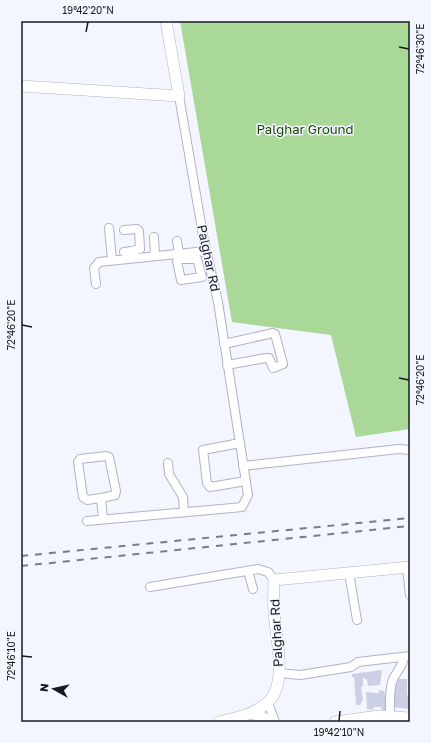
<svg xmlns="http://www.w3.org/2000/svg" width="431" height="743" viewBox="0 0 431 743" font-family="'Golos Text',sans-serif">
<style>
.green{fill:#a9d898}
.building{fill:#ccd0e5}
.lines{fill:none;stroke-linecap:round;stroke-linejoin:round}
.street-casing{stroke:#aeb2c6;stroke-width:10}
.secondary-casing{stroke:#aeb2c6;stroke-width:12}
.street{stroke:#fff;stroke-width:8}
.secondary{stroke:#fff;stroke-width:11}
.rail{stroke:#7a7c84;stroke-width:2;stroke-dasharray:7 7;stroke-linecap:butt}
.ticks{fill:none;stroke:#181a21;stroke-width:1.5}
.labels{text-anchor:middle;stroke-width:3;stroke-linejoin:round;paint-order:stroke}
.park-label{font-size:13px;fill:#1a4601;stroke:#f4f6ff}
.street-label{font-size:13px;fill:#181a21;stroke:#f4f6ff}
.neatline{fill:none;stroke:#181a21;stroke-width:1.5}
.ticks-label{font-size:10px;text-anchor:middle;fill:#181a21}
</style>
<rect width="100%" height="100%" fill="#f4f6ff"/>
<path class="green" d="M180,21H410V429L356,437L331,335L232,322Z"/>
<g class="building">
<path d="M382,670L380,685L368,686L367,680L363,677V686L361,687L363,700L360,705H356L354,677H352V674Z"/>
<path d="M395,679H407V695L410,696V709L393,707Z"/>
<path d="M379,690L384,691L388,709L383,711L381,707H374L373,710L367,709L366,692L379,693Z"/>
</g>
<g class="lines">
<g class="street-casing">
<g id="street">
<path d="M109,228L112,260"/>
<path d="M124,230L137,229L139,231L140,249L132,251L133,258"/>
<path d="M154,237L155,256"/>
<path d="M177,241L180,259L177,261L181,280L202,277L197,259H180"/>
<path d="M124,252L132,251"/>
<path d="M96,284L94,268L99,262L206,251"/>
<path d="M224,344L273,333L275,334L283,364L273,368L269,358H266L227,365"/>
<path d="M240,443L203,450L207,483L210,487L246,481"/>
<path d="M168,463L169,474L183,497L184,512"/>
<path d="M243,466L399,449L410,450"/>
<path d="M101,498L115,495L116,491L109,457L106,456L80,459L78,462L83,497L87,500L101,498L103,519"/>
<path d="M87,521L232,508L242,507L248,495L218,302L204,241L179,96"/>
<path d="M407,568L410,595"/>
<path d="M248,571L253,589"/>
<path d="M349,573L357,620"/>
<path d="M150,587L258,569L268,572L274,580"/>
<path d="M279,673L300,675L351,667L358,662L410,656"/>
<path d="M268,703L275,722"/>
<path d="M390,717C390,706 389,693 392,682C395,672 402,669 404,657"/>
</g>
</g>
<g class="secondary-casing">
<g id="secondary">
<path d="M21,86L179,96L166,21"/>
<path d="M253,713L271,722"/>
<path d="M219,722C236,718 253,715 267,703C289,685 275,635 274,611C273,601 274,590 274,580L410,567"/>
<path d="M335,722L379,716L410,718"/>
</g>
</g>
<use href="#street" class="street"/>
<use href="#secondary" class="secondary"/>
<g class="rail">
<path d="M21,556L410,518"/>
<path d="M21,566L410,526"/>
</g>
</g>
<path class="ticks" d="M86,32L88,22M399,47L409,49M22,325L32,327M399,378L409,380M22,656L32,657M339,721L340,711"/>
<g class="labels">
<g class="park-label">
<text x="305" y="134">Palghar Ground</text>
</g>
<g class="street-label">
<text transform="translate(209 258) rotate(78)" y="5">Palghar Rd</text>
<text transform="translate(276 633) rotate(-93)" y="5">Palghar Rd</text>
</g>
</g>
<rect width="431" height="743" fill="none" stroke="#f4f6ff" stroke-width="44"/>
<g transform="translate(54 689) rotate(278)" stroke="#f4f6ff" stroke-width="3" paint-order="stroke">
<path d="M0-3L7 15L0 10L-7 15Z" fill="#181a21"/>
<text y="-6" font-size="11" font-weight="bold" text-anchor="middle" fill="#181a21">N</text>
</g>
<rect x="22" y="22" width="387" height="699" class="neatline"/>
<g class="ticks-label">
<text x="88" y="14">19°42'20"N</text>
<text transform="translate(420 49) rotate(-90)" y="4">72°46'30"E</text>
<text transform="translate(11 325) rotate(-90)" y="4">72°46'20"E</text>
<text transform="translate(420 380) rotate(-90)" y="4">72°46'20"E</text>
<text transform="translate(11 656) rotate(-90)" y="4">72°46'10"E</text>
<text x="339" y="736">19°42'10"N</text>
</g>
</svg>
